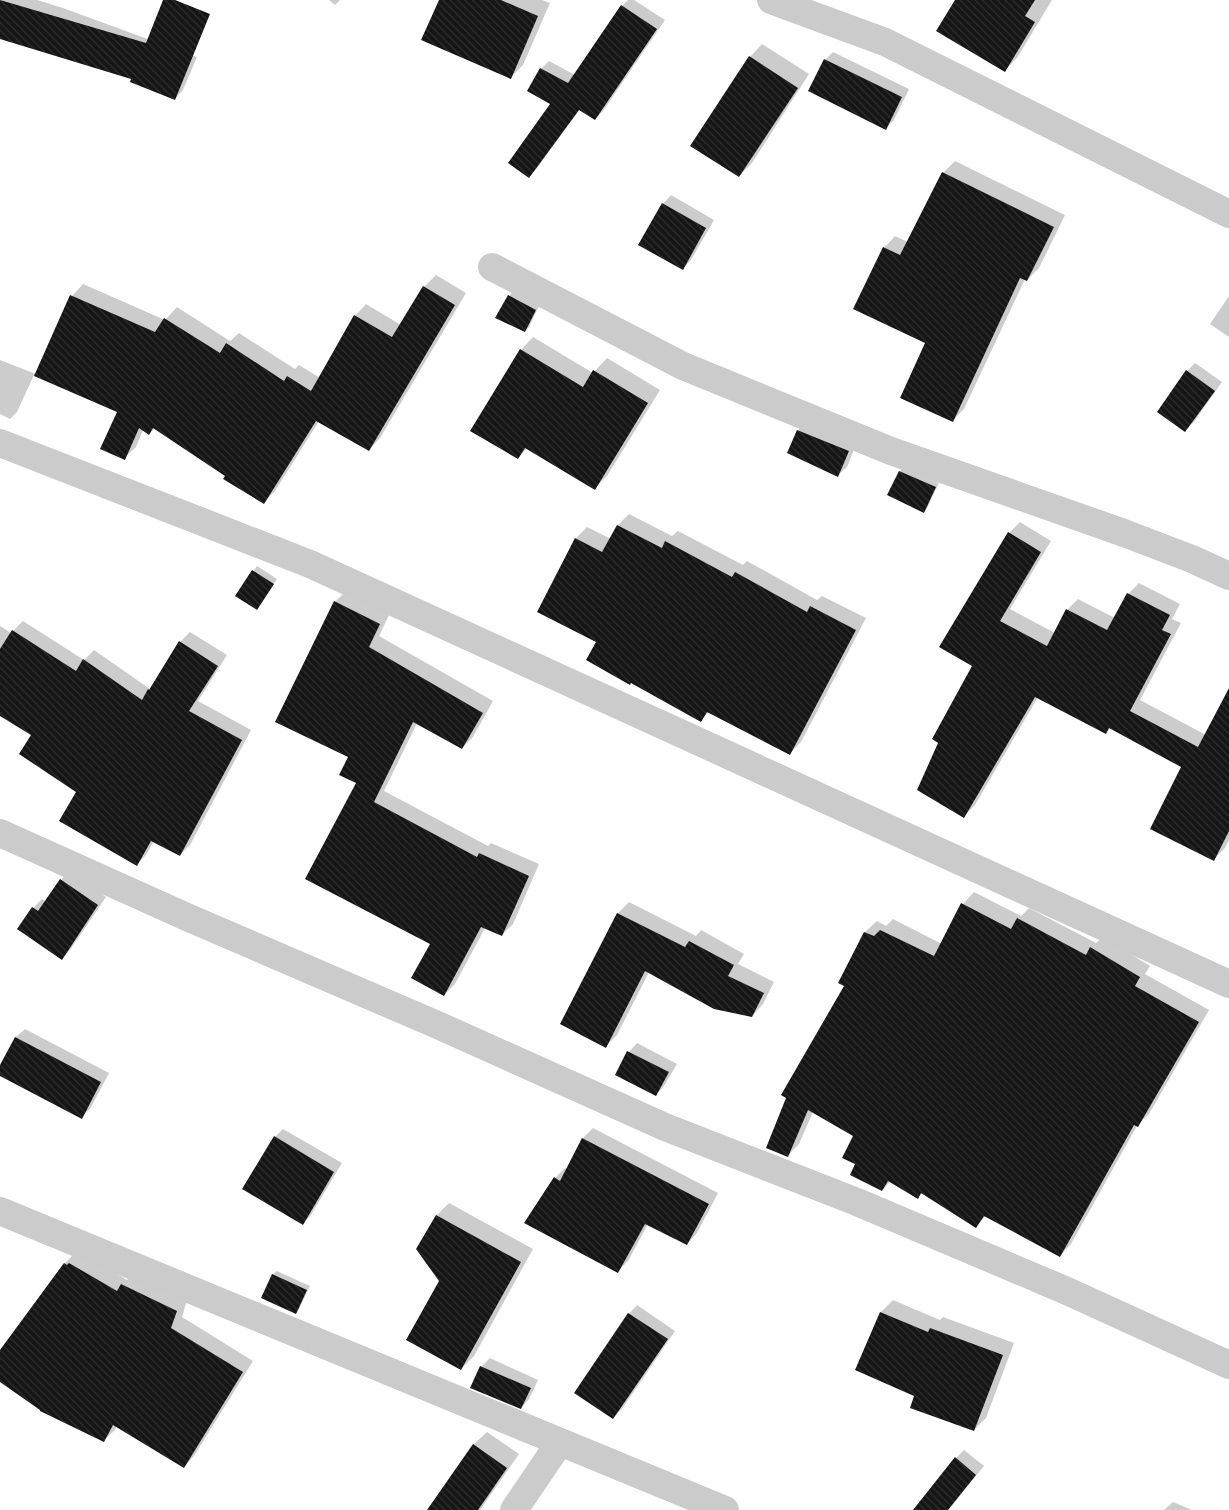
<svg xmlns="http://www.w3.org/2000/svg" width="1229" height="1510" viewBox="0 0 1229 1510" font-family="'Open Sans',sans-serif">
<style>
.shadow{fill:#0003}
.building{fill:url(#building-back-hatch)}
.lines{fill:none;stroke-linecap:round;stroke-linejoin:round}
.minor{stroke:#cbcbcb;stroke-width:28}
</style>
<defs>
<pattern id="building-back-hatch" width="6" height="6" patternUnits="userSpaceOnUse" patternTransform="scale(1.25)"><rect width="6" height="6" fill="#151515"/><path d="M-1 5l2 2M0 0l6 6M5-1l2 2" fill="none" stroke="#2f2f2f"/></pattern>
</defs>
<rect width="100%" height="100%" fill="#fff"/>
<g class="shadow">
<path d="M0,0H37L63,8L197,57L183,90L175,99L132,78L0,38Z"/>
<path d="M329,0H340L335,5Z"/>
<path d="M440,0H542L550,3L523,65L511,77Z"/>
<path d="M628,0H634L665,20L603,111L595,119L580,109L537,168L529,176L552,104L541,69L549,61L575,75L622,6Z"/>
<path d="M957,0H1052L1017,58L1005,70Z"/>
<path d="M762,44L809,74L752,163L739,176L750,57Z"/>
<path d="M833,52L909,89L894,120L886,128L825,60Z"/>
<path d="M955,161L1065,215L1039,268L1027,280L1025,279L964,409L952,421L927,343L884,248L895,236L908,242L943,173Z"/>
<path d="M671,195L714,220L691,260L683,268L663,204Z"/>
<path d="M436,275L466,293L380,438L369,450L319,421L275,491L264,502L227,475L155,428L149,434L143,430L136,447L124,458L119,412L34,375L17,412L10,419L0,414V360L36,374L72,296L83,284L165,320L177,307L230,341L239,333L295,369L299,365L320,378L355,316L366,304L401,325L424,287Z"/>
<path d="M513,292L539,306L529,327L525,331L509,296Z"/>
<path d="M1229,296V337L1210,324Z"/>
<path d="M533,337L593,373L607,358L660,390L607,476L595,488L527,448L518,458L521,350Z"/>
<path d="M1195,363L1222,382L1194,422L1185,430L1187,371Z"/>
<path d="M807,422L857,442L847,467L838,475L788,452L798,430Z"/>
<path d="M904,467L939,483L927,508L923,511L889,495L900,471Z"/>
<path d="M629,514L672,536L678,531L743,565L747,561L817,600L822,596L866,618L801,742L789,754L709,712L701,720L598,642L576,538L587,527L611,539L618,525Z"/>
<path d="M1020,522L1051,541L1010,609L1055,633L1067,610L1078,599L1115,618L1128,594L1139,583L1180,604L1172,619L1181,623L1140,700L1206,735L1229,691V840L1225,848L1214,859L1183,766L1110,728L1105,733L1038,697L975,805L964,816L973,666L1009,533Z"/>
<path d="M257,566L277,579L257,609L236,596Z"/>
<path d="M346,591L390,613L379,636L493,701L473,737L462,748L417,723L384,791L488,846L491,843L539,864L513,924L502,935L485,928L455,984L444,995L431,944L358,783L350,756L335,602Z"/>
<path d="M23,621L84,660L94,650L150,689L180,642L190,632L227,655L198,701L251,730L190,845L180,855L154,841L146,855L136,865L33,735L0,714V626L11,633Z"/>
<path d="M69,871L106,897L70,950L62,958L19,929L33,908L42,899L46,902L61,880Z"/>
<path d="M974,892L1021,916L1029,908L1096,943L1103,937L1150,966L1145,974L1209,1010L1149,1114L1138,1124L1071,1244L1060,1256L986,1216L976,1226L923,1193L918,1197L891,1181L882,1190L857,1164L855,1136L813,1112L799,1144L787,1156L846,985L840,982L865,932L877,921L886,926L893,919L942,944L963,904Z"/>
<path d="M629,902L696,936L701,930L744,954L738,964L774,982L763,1004L752,1016L649,972L617,1035L606,1046L561,1023L618,913Z"/>
<path d="M25,1029L109,1073L90,1109L81,1117L0,1074V1068L16,1037Z"/>
<path d="M637,1043L677,1064L664,1086L656,1095L616,1075L629,1052Z"/>
<path d="M593,1128L718,1193L697,1233L687,1244L648,1224L628,1261L618,1271L555,1178L565,1168L567,1169L583,1138Z"/>
<path d="M283,1129L342,1163L311,1215L303,1223L275,1137Z"/>
<path d="M449,1203L533,1249L474,1356L461,1369L441,1281L418,1249L437,1215Z"/>
<path d="M81,1252L127,1280L133,1274L187,1300L182,1317L253,1361L194,1456L184,1467L117,1426L115,1430L104,1440L0,1380V1352L64,1264L75,1253Z"/>
<path d="M277,1271L310,1286L299,1309L296,1313L273,1274Z"/>
<path d="M893,1300L940,1320L943,1317L1014,1343L986,1418L974,1430L915,1395L857,1370L881,1312Z"/>
<path d="M637,1305L675,1331L622,1409L613,1417L576,1392L629,1314Z"/>
<path d="M490,1358L538,1380L529,1399L521,1408L481,1367Z"/>
<path d="M487,1432L519,1454L480,1510H429L474,1444Z"/>
<path d="M964,1450L984,1466L948,1510H927L956,1458Z"/>
<path d="M1173,1502L1192,1510H1164Z"/>
</g>
<g class="building">
<path d="M0,0L146,43L163,0H175L210,14L175,100L130,82L131,79L0,39Z"/>
<path d="M439,0H501L538,16L511,79L421,40Z"/>
<path d="M955,0H1035L1025,16L1035,22L1005,72L936,31Z"/>
<path d="M621,5L657,29L595,120L579,110L529,178L508,163L550,104L527,91L540,68L568,83Z"/>
<path d="M749,56L798,88L739,177L690,146Z"/>
<path d="M824,59L902,97L886,130L808,91Z"/>
<path d="M942,172L1054,227L1027,281L1020,278L953,422L900,398L925,343L853,309L883,247L900,255Z"/>
<path d="M662,203L706,228L683,270L638,245Z"/>
<path d="M423,286L455,305L369,451L316,421L264,504L223,479L225,476L153,428L149,435L139,428L125,460L100,449L117,412L34,376L70,295L155,332L164,318L220,353L226,343L284,381L287,376L311,391L354,315L392,337Z"/>
<path d="M508,295L536,310L525,332L495,318Z"/>
<path d="M520,349L583,387L593,370L648,403L595,490L525,448L518,459L470,431Z"/>
<path d="M1186,370L1215,391L1185,432L1157,412Z"/>
<path d="M797,430L849,451L838,477L787,453Z"/>
<path d="M899,471L936,487L924,513L887,495Z"/>
<path d="M617,525L662,548L665,541L732,577L735,572L807,612L810,606L856,630L790,755L707,712L701,722L631,683L630,685L586,660L596,642L537,612L575,538L602,552Z"/>
<path d="M1008,532L1041,552L1000,621L1047,646L1066,609L1107,630L1127,593L1170,615L1162,630L1171,634L1130,711L1198,747L1229,688V831L1214,861L1150,829L1181,767L1109,728L1106,734L1035,697L964,818L917,790L938,743L932,739L972,666L939,647Z"/>
<path d="M252,570L274,584L257,610L235,596Z"/>
<path d="M334,601L380,624L369,647L483,713L462,749L413,722L374,802L477,857L479,853L529,876L502,936L481,927L444,996L411,978L430,944L305,879L356,783L339,775L348,757L275,722Z"/>
<path d="M12,630L76,671L83,659L142,700L148,689L149,690L179,641L218,666L189,711L242,740L180,856L151,841L137,866L59,821L76,792L19,754L31,735L0,716V649Z"/>
<path d="M60,879L98,905L62,960L17,929L32,907L38,911Z"/>
<path d="M961,903L1011,929L1017,918L1086,955L1090,947L1140,977L1135,986L1199,1022L1138,1127L1134,1125L1060,1257L984,1216L976,1228L921,1193L918,1199L888,1181L882,1191L850,1175L855,1164L842,1158L853,1136L808,1110L788,1157L766,1148L786,1098L781,1095L844,986L838,983L864,932L874,936L880,930L934,956Z"/>
<path d="M617,913L685,947L689,941L734,965L728,976L764,993L752,1017L714,1009L645,971L606,1048L560,1024Z"/>
<path d="M15,1037L101,1082L82,1119L0,1076V1065Z"/>
<path d="M627,1051L669,1072L656,1096L615,1075Z"/>
<path d="M274,1136L334,1172L303,1225L242,1189Z"/>
<path d="M582,1138L709,1204L687,1245L645,1224L618,1273L524,1223L554,1177L560,1181Z"/>
<path d="M436,1215L521,1262L461,1370L406,1340L439,1281L416,1249Z"/>
<path d="M64,1263L67,1265L69,1263L117,1291L121,1284L177,1311L171,1328L243,1372L184,1468L113,1425L104,1442L40,1411V1410L0,1382V1350Z"/>
<path d="M272,1274L307,1290L296,1314L261,1298Z"/>
<path d="M880,1312L928,1332L930,1328L1003,1355L974,1431L910,1408L914,1396L855,1370Z"/>
<path d="M628,1313L668,1339L613,1419L574,1393Z"/>
<path d="M480,1366L531,1388L521,1409L470,1388Z"/>
<path d="M473,1444L507,1468L478,1510H427Z"/>
<path d="M955,1457L976,1475L948,1510H913Z"/>
</g>
<g class="lines">
<g class="minor">
<path d="M771,0L885,42L1229,214"/>
<path d="M492,267L683,366L891,451L1124,533L1192,559L1229,576"/>
<path d="M0,443L310,564L1229,984"/>
<path d="M0,833L189,918L433,1023L665,1127L857,1202L1067,1291L1229,1365"/>
<path d="M0,1211L725,1510"/>
<path d="M514,1510L560,1442"/>
</g>
</g>
</svg>
